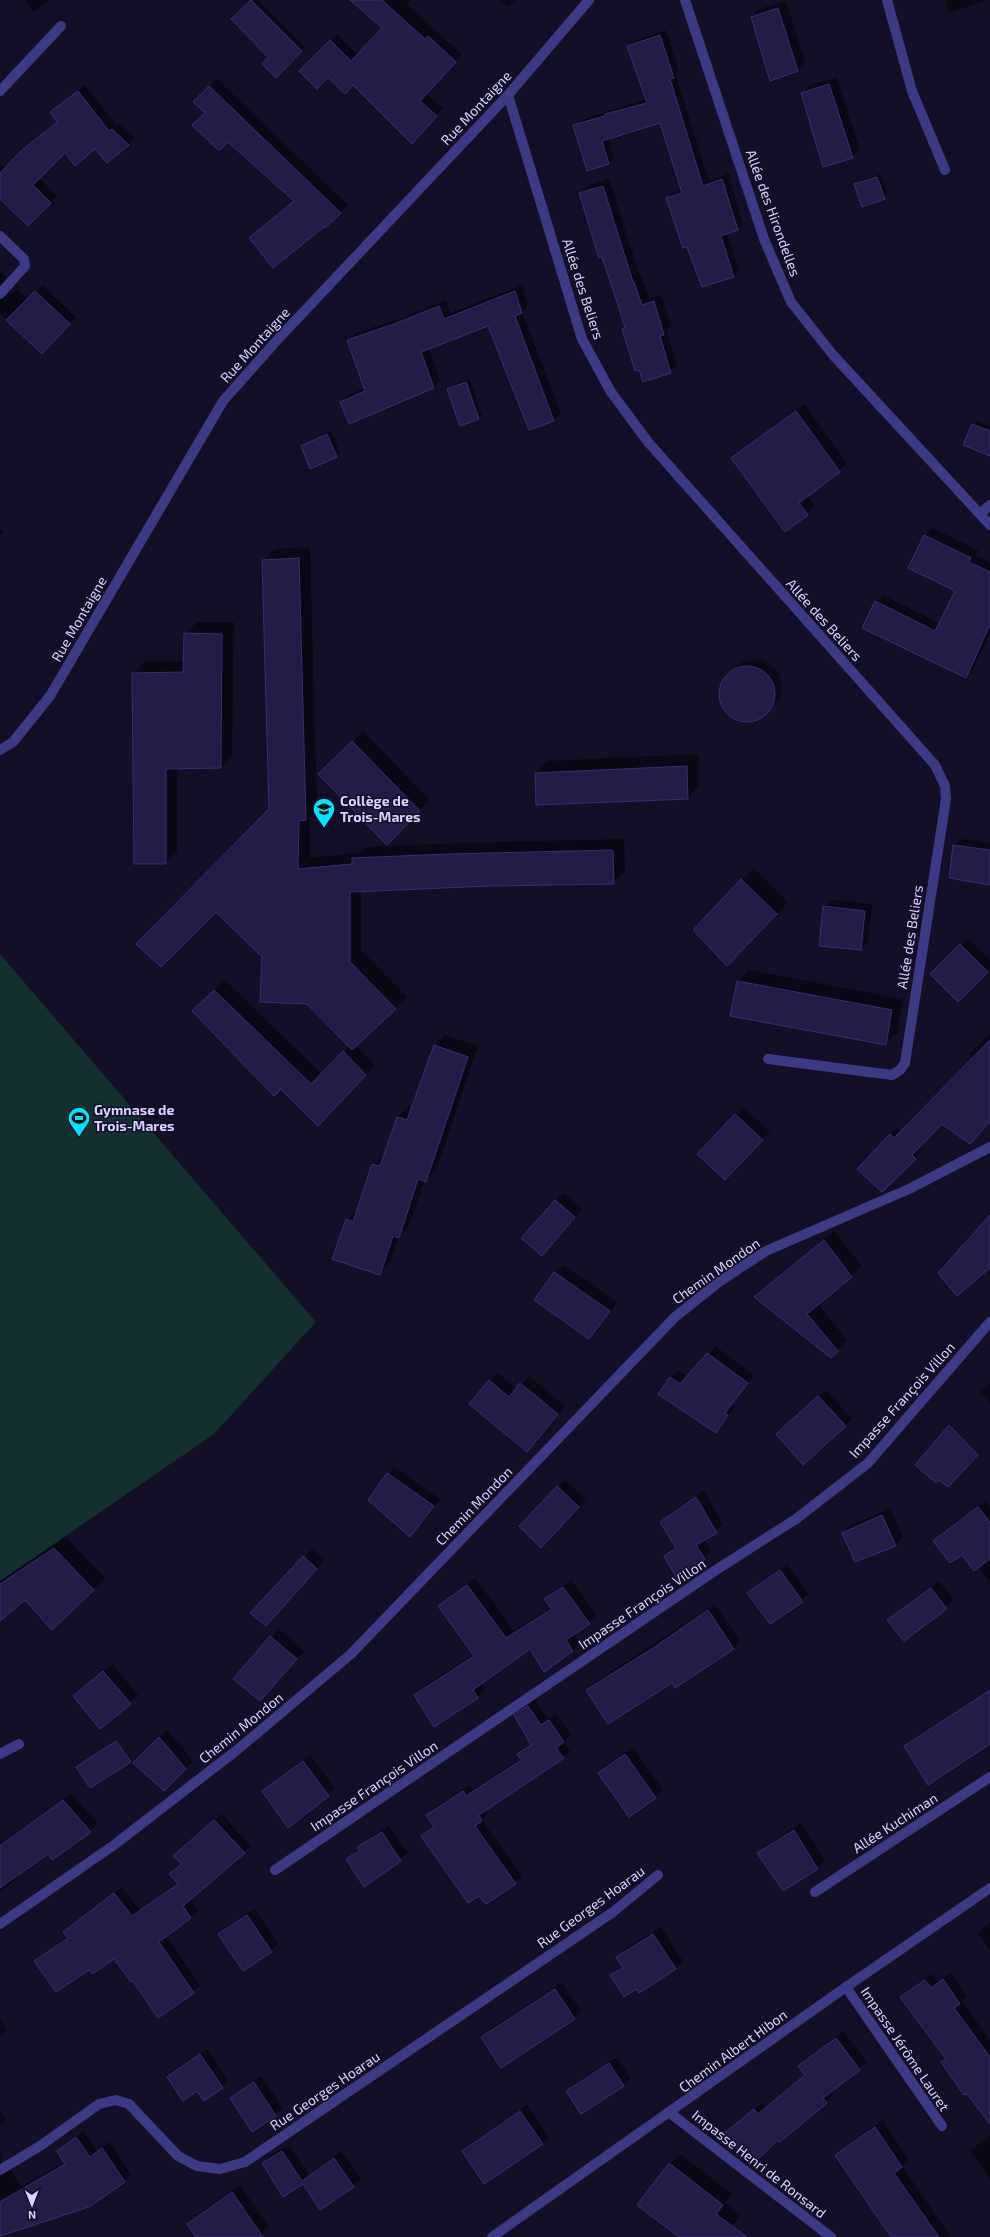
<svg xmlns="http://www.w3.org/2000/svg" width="990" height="2237" viewBox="0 0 990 2237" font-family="'Exo 2',sans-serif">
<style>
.green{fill:#12302f}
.shadow{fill:#0007}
.building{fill:#241b47;stroke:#3b2d73}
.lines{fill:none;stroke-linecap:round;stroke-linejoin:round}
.minor{stroke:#3d3a85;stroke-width:10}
.labels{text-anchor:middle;stroke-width:3;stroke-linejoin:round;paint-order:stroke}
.street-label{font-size:14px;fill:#d9d4ff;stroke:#130f26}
.poi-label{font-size:14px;font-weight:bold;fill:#d9d4ff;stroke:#130f26;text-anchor:start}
</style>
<rect width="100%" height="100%" fill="#130f26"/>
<path class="green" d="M0,954L316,1322L214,1434L0,1581Z"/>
<g class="shadow">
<path d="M24,0H49L34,12Z"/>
<path d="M253,0H258L305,47L276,77L269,57L233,19Z"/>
<path d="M355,0H410L406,4L462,54L426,94L443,108L419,136L353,84L328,76L300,71L337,34L358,55L384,28Z"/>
<path d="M501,0H516L508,7Z"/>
<path d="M945,0H988L949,13Z"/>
<path d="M786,1L805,62L797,70L752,17L759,9Z"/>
<path d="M666,30L679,71L676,75L709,181L728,174L743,224L737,230L727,233L739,271L733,277L688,246L667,198L673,192L682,190L661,122L608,138L614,158L608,163L575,126L580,120L647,99L628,46L634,41Z"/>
<path d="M837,77L860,150L852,157L802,93L809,86Z"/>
<path d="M217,79L348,205L325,227L250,238L294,201L228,140L195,102Z"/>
<path d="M85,85L116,125L119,123L135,138L107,161L95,148L65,152L39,178L57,196L28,225L0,197V163L5,168L29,145L58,121L52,112Z"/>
<path d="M881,174L888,194L884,198L855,184L859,181Z"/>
<path d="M609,179L640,276L641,275L649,299L661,295L671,327L667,331L677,365L670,372L623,330L626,327L619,305L580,193L587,186Z"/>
<path d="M0,272L6,277L0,285L3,292L10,294L16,288L28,299L43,285L76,317L42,352L0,313Z"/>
<path d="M522,285L528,306L522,312L561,413L554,420L530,429L488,325L429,348L440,380L433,387L342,402L348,395L365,388L348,340L355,333L402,318L446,300L450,313Z"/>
<path d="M470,379L482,415L479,418L448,389L452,385Z"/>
<path d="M804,404L847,464L807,495L815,506L785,531L732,459Z"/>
<path d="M977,421L990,426V455L973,425Z"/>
<path d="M331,431L340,453L336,456L302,446Z"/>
<path d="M0,528L4,531L0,535Z"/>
<path d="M932,528L978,550L976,555L990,562V632L973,670L966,677L876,602L883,595L940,623L956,591L925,536Z"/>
<path d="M310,547L317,808L310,815V858L359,853L365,847L461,843L624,839L625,872L613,883L490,885L361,891V950L407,997L356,1045L375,1065L328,1114L281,1087L193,1011L225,980L322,1074L349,1046L270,810L263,561L275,549Z"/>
<path d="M197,622H234L232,756L221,767L177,768V852L165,863L133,674L144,662L185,661V634Z"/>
<path d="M758,659L766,661L779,673L782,690L780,699L759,719L741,721L732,718L725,712L719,695L720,686L740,663Z"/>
<path d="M363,731L430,800L387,843L320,774Z"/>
<path d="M698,754L699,786L688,798L536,773L548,761Z"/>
<path d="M961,839L990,843V884L954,846Z"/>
<path d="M754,868L788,902L739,953L694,930Z"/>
<path d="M831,900L872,904L868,942L861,949L824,907Z"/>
<path d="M968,938L990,960V969L958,1001L932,974Z"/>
<path d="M749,970L903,999L897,1033L885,1044L738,982Z"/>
<path d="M990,1033V1121L942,1122L917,1147L922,1151L882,1191L859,1169L897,1128L901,1132L973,1059L969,1054Z"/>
<path d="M445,1035L478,1046L436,1170L425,1180L409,1226L399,1236L390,1263L379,1274L347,1220L358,1209L373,1165L385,1154L398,1117L409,1106L412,1108L434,1046Z"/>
<path d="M743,1107L770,1131L725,1178L735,1115Z"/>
<path d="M563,1193L582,1209L542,1255L522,1238Z"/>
<path d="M834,1231L862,1266L818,1304L847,1340L831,1357L756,1297Z"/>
<path d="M563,1265L617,1302L589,1337L555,1273Z"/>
<path d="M715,1346L754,1375L731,1405L735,1407L716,1432L671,1378L678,1370L688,1377Z"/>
<path d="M498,1373L517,1389L529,1376L565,1406L534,1443L490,1381Z"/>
<path d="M990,1383V1402L980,1393Z"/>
<path d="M826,1390L852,1419L845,1426L784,1427Z"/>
<path d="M394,1467L440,1499L410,1536L388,1474Z"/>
<path d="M565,1480L586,1499L548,1539L520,1526Z"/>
<path d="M704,1490L723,1525L704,1539L711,1551L704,1558L665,1556L676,1546L661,1522Z"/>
<path d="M985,1501L990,1507V1578L988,1580L978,1567L962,1553L935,1541Z"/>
<path d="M890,1509L903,1537L895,1545L843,1533L850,1525Z"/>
<path d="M66,1537L105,1578L93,1590L25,1599L0,1613V1581Z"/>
<path d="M312,1549L324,1561L273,1617L251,1612Z"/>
<path d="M787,1564L809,1594L770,1623L748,1593Z"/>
<path d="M475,1578L514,1631L552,1608L546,1599L571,1580L597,1616L574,1634L580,1643L573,1651L530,1647L481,1683L485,1690L477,1697L416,1695L423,1687L474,1654L439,1606Z"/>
<path d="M939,1581L954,1600L904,1640L888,1620Z"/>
<path d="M715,1604L740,1641L734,1648L675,1687L672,1682L587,1690L594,1683Z"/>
<path d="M279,1629L304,1651L267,1692L234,1679Z"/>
<path d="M112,1664L138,1695L100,1727L74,1696Z"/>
<path d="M990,1689V1743L906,1747L913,1739Z"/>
<path d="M535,1700L548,1719L556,1714L571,1735L563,1742L570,1751L563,1757L486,1809L488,1813L482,1820L522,1876L486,1903L422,1836L434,1826L427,1815L434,1808L470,1785L473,1790L521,1758L518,1754L531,1743L515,1715Z"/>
<path d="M167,1730L193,1761L164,1790L134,1763Z"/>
<path d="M633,1747L663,1790L655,1797L599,1773L607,1765Z"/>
<path d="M310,1755L335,1788L328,1795L263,1791Z"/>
<path d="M71,1793L98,1824L53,1859L48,1853L18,1874L19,1876L12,1883L0,1892V1845Z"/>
<path d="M222,1814L251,1846L190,1899L198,1910L166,1936L200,1985L193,1992L134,1980L114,1957L89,1968L35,1961L68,1936L64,1932L71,1925L122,1887L140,1910L178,1883V1867L182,1864L181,1849Z"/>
<path d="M801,1823L825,1861L817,1868L759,1854L766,1846Z"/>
<path d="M389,1826L408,1853L365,1885L348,1859L365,1841Z"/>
<path d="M255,1909L278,1944L271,1951L219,1934L226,1927Z"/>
<path d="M990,1922V1951L978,1933Z"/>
<path d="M661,1927L683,1961L675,1969L636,1987L612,1976L623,1966L617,1957L625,1949Z"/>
<path d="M951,1973L967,1996L962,2001L990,2040V2095L942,2062L946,2058L902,1997L932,1974L938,1982Z"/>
<path d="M562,1983L581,2011L574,2019L482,2037L489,2030Z"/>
<path d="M0,2020L7,2030L0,2037Z"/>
<path d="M843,2031L867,2062L830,2091L833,2095L826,2102L778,2139L730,2129L762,2103L766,2108L806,2074L799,2066Z"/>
<path d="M207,2049L228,2081L222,2088L198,2089L168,2077Z"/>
<path d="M617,2057L631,2079L624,2085L581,2112L567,2091L574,2084Z"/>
<path d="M261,2076L283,2108L253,2131L231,2098Z"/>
<path d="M527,2105L549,2137L542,2144L463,2151L470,2144Z"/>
<path d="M0,2110L6,2120L0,2126Z"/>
<path d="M882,2120L909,2160L902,2166L951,2237H890L837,2155Z"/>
<path d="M84,2131L97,2151L110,2142L131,2175L124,2182L0,2235V2151L3,2156L1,2159V2166L10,2169L21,2187L65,2162L58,2151Z"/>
<path d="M990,2135V2179L970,2151Z"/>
<path d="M289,2145L309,2175L341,2151L361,2179L320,2209L304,2183L263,2163L270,2156Z"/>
<path d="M680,2154L732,2194L726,2203L741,2215L723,2237H681L670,2164Z"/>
<path d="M240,2185L269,2227L257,2237H197L188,2224L196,2216Z"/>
</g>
<g class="building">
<path d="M251,0L302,51L276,78L262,64L268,57L231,19Z"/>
<path d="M350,0H382L425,39L428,36L456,62L420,101L437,116L412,144L353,85L345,94L328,77L317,89L299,71L330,40L351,61L382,28Z"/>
<path d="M778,8L798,71L770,81L751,17Z"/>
<path d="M660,35L674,78L670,79L703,186L722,179L738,230L721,236L734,277L702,287L687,247L683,248L666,198L682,193L660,123L602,141L609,164L587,171L573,125L605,116V114L647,103L627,46Z"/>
<path d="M829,84L853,158L823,167L801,93Z"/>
<path d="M209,86L341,213L325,228L324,227L273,268L249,238L294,201L228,142L219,151L192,125L205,113L193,102Z"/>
<path d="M78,91L109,131L112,129L129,145L107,163L95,149L75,166L65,153L33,185L51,203L28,226L0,199V173L21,151L57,122L50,112Z"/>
<path d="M877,177L885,199L862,207L854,184Z"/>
<path d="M603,186L633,282H634L642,305L654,301L664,335L660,336L671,373L643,382L639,370L635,371L622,329L625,328L618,305L602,257L599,258L579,193Z"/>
<path d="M35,291L70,324L42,354L6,320Z"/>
<path d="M515,291L522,313L515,316L554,421L529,430L488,326L421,352L434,388L349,424L340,402L365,391L347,340L394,324L439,306L444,319Z"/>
<path d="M466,382L479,419L460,426L447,389Z"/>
<path d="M796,411L840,472L799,503L808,515L785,532L731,458Z"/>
<path d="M972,424L990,431V456L963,445Z"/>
<path d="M327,434L337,457L310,469L301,446Z"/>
<path d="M924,535L971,558L969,562L990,572V625L966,678L862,628L875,601L935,631L955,591L908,568Z"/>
<path d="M299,558L306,820L299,821L298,869L352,864V858L449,854L613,850L614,884L490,886L350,892V962L396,1009L352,1050L307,1004L260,1002L262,957L216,912L161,967L136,944L269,809L262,560Z"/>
<path d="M184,633L222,634L221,768L166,769V864H134L132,673L183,672Z"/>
<circle cx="747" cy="694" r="28"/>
<path d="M352,741L420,811L387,845L318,774Z"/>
<path d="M687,766L688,799L536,805L535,773Z"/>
<path d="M953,845L990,850V885L949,878Z"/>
<path d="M741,879L777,914L727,966L693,930Z"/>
<path d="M823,906L865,911L861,950L819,946Z"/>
<path d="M960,944L988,972L958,1002L930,974Z"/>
<path d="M737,981L892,1010L886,1045L730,1016Z"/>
<path d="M214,990L311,1084L343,1051L366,1075L318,1126L281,1089L274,1096L192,1011Z"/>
<path d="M990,1040V1122L970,1144L942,1124L912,1155L916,1159L882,1192L857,1169L890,1134L894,1138Z"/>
<path d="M434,1045L468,1057L426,1182L418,1179L399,1238L393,1236L380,1275L332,1259L346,1219L353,1222L372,1164L380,1166L397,1117L407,1120Z"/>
<path d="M735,1114L763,1140L725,1180L697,1154Z"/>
<path d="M555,1200L575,1217L542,1256L521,1238Z"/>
<path d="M990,1215V1268L957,1296L938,1273Z"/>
<path d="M824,1240L852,1277L807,1314L838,1351L831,1358L754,1297Z"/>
<path d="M554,1272L610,1311L589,1339L534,1300Z"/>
<path d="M707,1353L748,1383L725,1413L728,1415L716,1433L658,1394L670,1377L680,1384Z"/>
<path d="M489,1380L509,1397L520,1383L558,1414L527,1452L469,1404Z"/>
<path d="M818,1396L846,1426L803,1465L776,1434Z"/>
<path d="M949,1425L978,1455L948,1487L939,1480L936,1483L915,1465Z"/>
<path d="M387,1473L434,1506L410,1537L368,1500Z"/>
<path d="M557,1486L579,1507L541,1548L519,1526Z"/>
<path d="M696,1497L717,1533L696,1545L705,1559L677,1579L664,1556L676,1548L660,1522Z"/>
<path d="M978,1507L990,1522V1559L974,1571L962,1555L950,1563L933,1541Z"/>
<path d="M882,1515L896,1546L855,1562L842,1533Z"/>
<path d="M54,1548L94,1590L52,1630L25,1600L0,1621V1584Z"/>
<path d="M303,1556L317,1569L266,1626L250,1613Z"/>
<path d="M780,1570L803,1602L770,1624L747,1593Z"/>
<path d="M467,1585L506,1638L552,1609L544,1599L563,1587L590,1624L566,1640L573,1651L544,1672L530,1649L473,1690L478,1698L434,1727L414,1695L474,1656L438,1606Z"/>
<path d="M931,1588L947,1609L904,1641L887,1620Z"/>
<path d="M708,1610L734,1649L675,1688L672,1683L608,1724L586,1690L653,1648Z"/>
<path d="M270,1636L297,1659L260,1701L233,1679Z"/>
<path d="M103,1671L131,1704L100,1729L73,1696Z"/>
<path d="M990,1690V1744L928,1785L904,1746Z"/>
<path d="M528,1706L541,1725L549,1720L564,1742L556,1748L564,1758L479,1815L482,1821L475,1826L516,1884L486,1904L479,1896L468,1903L421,1836L434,1827L426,1815L463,1791L466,1796L521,1760L517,1754L531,1745L514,1715Z"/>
<path d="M159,1737L186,1769L164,1791L133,1763Z"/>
<path d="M116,1741L131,1762L90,1788L76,1767Z"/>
<path d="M625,1754L656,1798L629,1817L598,1773Z"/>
<path d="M303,1761L329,1796L288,1828L262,1791Z"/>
<path d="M63,1800L91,1832L52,1860L48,1854L0,1888V1846Z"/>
<path d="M214,1820L245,1853L183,1906L191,1918L159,1942L194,1993L158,2018L133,1981L131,1982L114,1959L92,1974L89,1970L56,1992L34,1961L68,1938L63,1932L114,1893L132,1916L178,1884L169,1874L182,1864L173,1856Z"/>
<path d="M794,1830L818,1869L783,1891L757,1853Z"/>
<path d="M382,1832L401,1861L364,1887L346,1859L359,1851L357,1847Z"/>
<path d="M247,1915L272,1952L243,1971L218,1934Z"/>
<path d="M653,1934L676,1969L639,1993L636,1989L624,1997L610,1975L623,1968L616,1957Z"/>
<path d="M943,1979L960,2004L954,2008L990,2057V2124L967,2094L964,2095L941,2062L946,2059L900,1997L925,1980L931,1988Z"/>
<path d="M555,1989L575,2019L501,2068L481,2037Z"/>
<path d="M836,2038L860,2070L823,2098L827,2103L780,2142L778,2140L754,2163L721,2136L754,2109L758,2114L805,2075L798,2066Z"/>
<path d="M200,2054L223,2088L204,2101L197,2091L183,2101L167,2077Z"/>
<path d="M609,2063L624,2086L581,2114L566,2091Z"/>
<path d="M254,2082L276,2116L252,2132L230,2098Z"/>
<path d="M520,2111L543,2144L484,2184L462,2151Z"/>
<path d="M875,2127L902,2167L894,2173L939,2237H891L835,2155Z"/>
<path d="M76,2137L90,2157L102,2148L125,2182L89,2207L0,2236V2202L65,2164L57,2151Z"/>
<path d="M282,2151L302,2181L334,2158L354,2187L320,2210L303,2184L283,2197L262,2163Z"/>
<path d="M669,2163L723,2205L716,2214L747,2237H679L637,2205Z"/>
<path d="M232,2192L263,2237H196L187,2224Z"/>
</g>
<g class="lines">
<g class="minor">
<path d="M685,0L764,239L791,302L833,355L990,525"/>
<path d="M887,0L912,91L945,170"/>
<path d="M0,91L61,26"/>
<path d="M508,95L582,339L611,392L648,442L935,765L945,786L946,799L905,1063L900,1070L892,1075L768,1059"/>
<path d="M0,236L24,259L25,266L0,294"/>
<path d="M980,514L990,505"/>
<path d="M0,750L13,742L50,696L223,401L279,338L508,95L589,0"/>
<path d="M0,1754L19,1744"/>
<path d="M275,1870L716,1570L796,1519L868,1463L990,1322"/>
<path d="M815,1892L990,1777"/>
<path d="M0,1924L114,1845L237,1750L351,1654L675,1317L719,1282L766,1251L909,1189L990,1147"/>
<path d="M846,1987L942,2126"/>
<path d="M670,2113L831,2237"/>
<path d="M0,2170L40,2146L99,2104L116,2100L129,2104L178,2156L197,2166L220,2169L245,2162L613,1912L658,1875"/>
<path d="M492,2237L846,1987L990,1888"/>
</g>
</g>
<defs>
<g id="school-pin" transform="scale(1.15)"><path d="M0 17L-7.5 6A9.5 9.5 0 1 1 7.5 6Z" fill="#00e5ff" stroke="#130f26"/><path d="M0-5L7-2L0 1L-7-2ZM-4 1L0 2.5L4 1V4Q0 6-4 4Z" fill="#111"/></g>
<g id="stadium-pin" transform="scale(1.15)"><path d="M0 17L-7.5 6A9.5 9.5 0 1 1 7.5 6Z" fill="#00e5ff" stroke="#130f26"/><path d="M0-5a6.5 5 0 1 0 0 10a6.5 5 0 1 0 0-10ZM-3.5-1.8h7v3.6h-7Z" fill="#111"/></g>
</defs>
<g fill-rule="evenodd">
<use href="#school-pin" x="324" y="809"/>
<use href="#stadium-pin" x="79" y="1118"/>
</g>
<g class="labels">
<g class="street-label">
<text transform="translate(476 108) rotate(-47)" y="5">Rue Montaigne</text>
<text transform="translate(773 213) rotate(70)" y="5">Allée des Hirondelles</text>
<text transform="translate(583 289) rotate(72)" y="5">Allée des Beliers</text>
<text transform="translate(255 345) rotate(-48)" y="5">Rue Montaigne</text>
<text transform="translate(79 619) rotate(-60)" y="5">Rue Montaigne</text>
<text transform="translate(824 620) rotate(48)" y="5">Allée des Beliers</text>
<text transform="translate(910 937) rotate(-81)" y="5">Allée des Beliers</text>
<text transform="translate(716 1271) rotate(-35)" y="5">Chemin Mondon</text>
<text transform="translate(902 1400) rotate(-48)" y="5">Impasse François Villon</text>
<text transform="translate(474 1506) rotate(-46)" y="5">Chemin Mondon</text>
<text transform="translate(642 1604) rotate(-34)" y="5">Impasse François Villon</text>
<text transform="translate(241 1728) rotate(-39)" y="5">Chemin Mondon</text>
<text transform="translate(374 1786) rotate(-34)" y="5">Impasse François Villon</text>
<text transform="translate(895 1823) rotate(-33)" y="5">Allée Kuchiman</text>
<text transform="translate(591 1907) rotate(-36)" y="5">Rue Georges Hoarau</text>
<text transform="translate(905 2049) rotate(56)" y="5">Impasse Jérôme Lauret</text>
<text transform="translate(733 2051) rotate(-36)" y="5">Chemin Albert Hibon</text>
<text transform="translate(325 2091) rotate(-34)" y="5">Rue Georges Hoarau</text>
<text transform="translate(759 2164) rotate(38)" y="5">Impasse Henri de Ronsard</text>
</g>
<g class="poi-label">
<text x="340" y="806">Collège de<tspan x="340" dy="16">Trois-Mares</tspan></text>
<text x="94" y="1115">Gymnase de<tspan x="94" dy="16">Trois-Mares</tspan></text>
</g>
</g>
<g transform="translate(32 2205) rotate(179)" stroke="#130f26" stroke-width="3" paint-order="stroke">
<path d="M0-3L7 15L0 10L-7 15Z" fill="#d9d4ff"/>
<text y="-6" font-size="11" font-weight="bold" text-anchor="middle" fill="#d9d4ff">N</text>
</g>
</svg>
